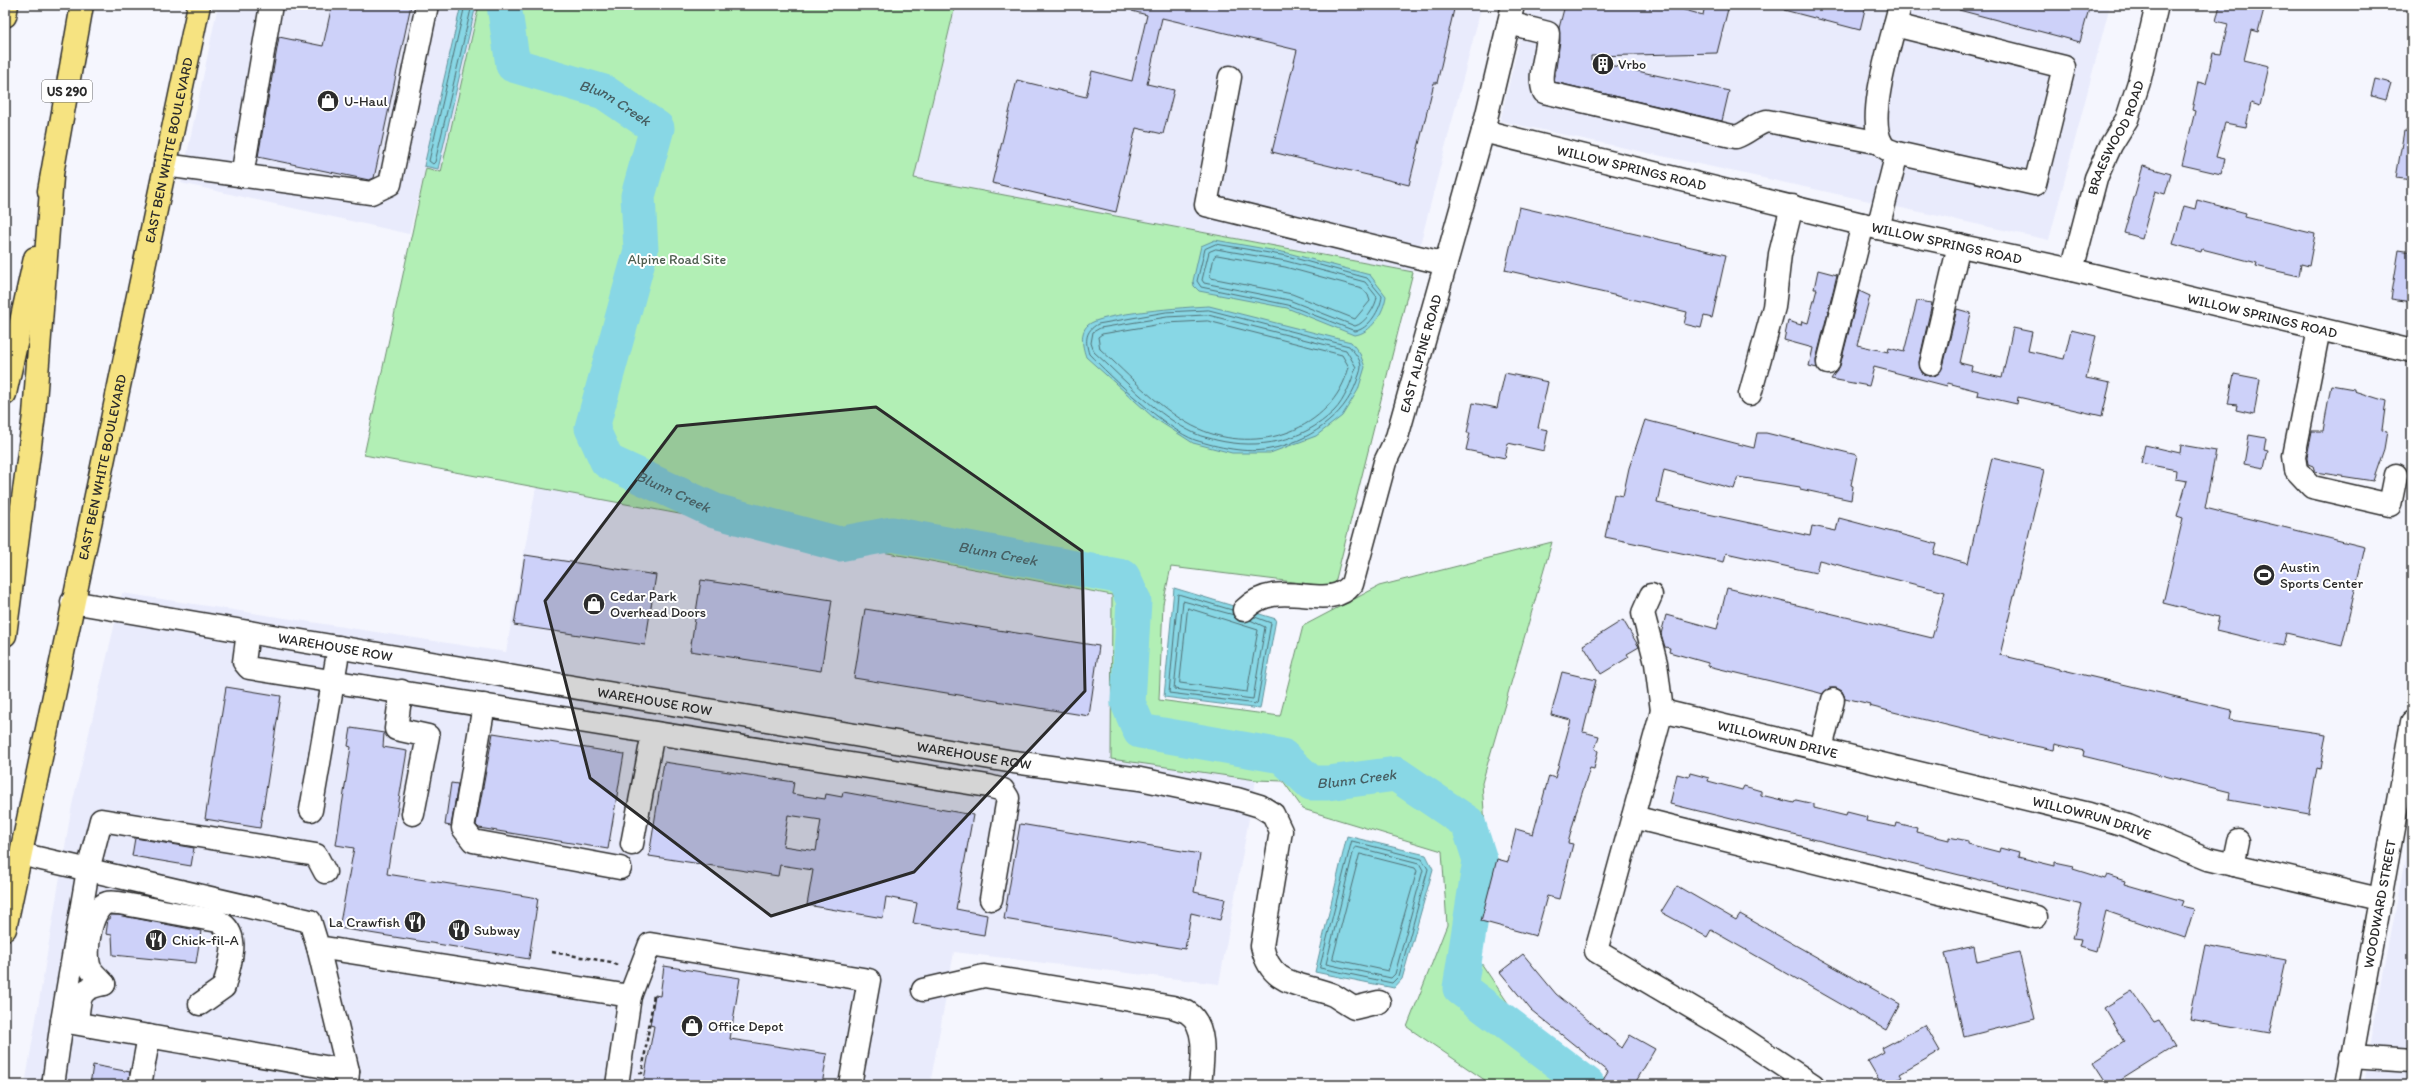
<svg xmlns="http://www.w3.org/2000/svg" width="2417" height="1090" viewBox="0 0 2417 1090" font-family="Itim,sans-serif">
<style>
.built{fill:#e9ebfc}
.green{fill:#b2efb5;stroke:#6e8d70}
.water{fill:#88d7e5;stroke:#63929b}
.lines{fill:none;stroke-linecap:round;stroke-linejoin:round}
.shore{stroke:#507075;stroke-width:1}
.river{stroke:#88d7e5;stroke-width:35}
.building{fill:#cdd1f9;stroke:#2b2b2b;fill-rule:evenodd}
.minor-casing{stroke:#2b2b2b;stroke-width:25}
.major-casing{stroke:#2b2b2b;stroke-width:25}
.highway-casing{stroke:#2b2b2b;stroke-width:25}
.path{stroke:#2b2b2b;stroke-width:2.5;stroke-dasharray:4 3;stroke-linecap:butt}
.minor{stroke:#fff;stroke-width:22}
.major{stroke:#f6e381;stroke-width:22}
.highway{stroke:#f6e381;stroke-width:22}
.marked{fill:#2b2b2b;fill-opacity:0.2;stroke:#2b2b2b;stroke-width:3;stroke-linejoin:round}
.labels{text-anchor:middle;stroke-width:4;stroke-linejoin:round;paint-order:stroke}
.shield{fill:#fff;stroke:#6b6b6b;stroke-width:1}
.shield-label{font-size:13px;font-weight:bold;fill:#2b2b2b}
.poi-label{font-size:14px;fill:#2b2b2b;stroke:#fff;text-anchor:start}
.street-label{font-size:14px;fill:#2b2b2b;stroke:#fff}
.park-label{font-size:14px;fill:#4d5c4e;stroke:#fff}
.water-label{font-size:15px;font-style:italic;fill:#475f63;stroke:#fff}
</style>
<rect width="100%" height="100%" fill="#f5f6fe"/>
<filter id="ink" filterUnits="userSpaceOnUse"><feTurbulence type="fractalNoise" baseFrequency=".025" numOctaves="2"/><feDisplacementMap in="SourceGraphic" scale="8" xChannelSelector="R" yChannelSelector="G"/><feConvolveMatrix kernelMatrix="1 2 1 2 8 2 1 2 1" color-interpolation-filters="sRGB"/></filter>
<g filter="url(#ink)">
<g class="built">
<path d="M218,5H479L441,173L426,168L409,234L181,183Z"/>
<path d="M952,5H1482L1413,272L914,178L955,6Z"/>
<path d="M1528,5H2110L2049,240L1500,121Z"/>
<path d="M536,487L1112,595L1111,759L1256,780L1219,984L954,952L930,1085H25L72,805L122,593L506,652Z"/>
<path d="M2412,822V1085H2364L2376,1013Z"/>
</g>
<path class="green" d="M479,5L955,6L914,178L1413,272L1334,587L1171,567L1163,604L1159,700L1280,716L1303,626L1379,586L1552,542L1482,783L1488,867L1473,951L1514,1012L1607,1085H1492L1407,1027L1447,925L1442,851L1303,809L1283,781L1256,780L1111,759L1112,595L364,455L426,168L441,172Z"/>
<g class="water">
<path d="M461,5H476L438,169L424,166Z"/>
<path d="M1215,240L1288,253L1370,275L1386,296C1384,312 1371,334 1354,335L1287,308L1199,291L1194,286L1193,281L1201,246Z"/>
<path d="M1209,306L1351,342L1360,354L1365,367L1358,390L1342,416L1316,436L1270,453H1232L1193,443L1154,418L1086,357C1083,348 1079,333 1088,325C1101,313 1187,307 1209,306Z"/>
<path d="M1174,588L1276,619L1260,709L1164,697Z"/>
<path d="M1347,836L1426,855L1433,869L1402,979L1394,988L1315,972Z"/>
</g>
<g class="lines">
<g class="shore">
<path d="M465,5L429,161L433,164L435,162L472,5"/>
<path d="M1216,244L1287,256L1367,278L1382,296C1381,309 1368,330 1355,331L1288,305L1201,287L1197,281L1205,249Z"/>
<path d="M1216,249L1286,261L1365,282L1377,297C1376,306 1365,324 1355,326L1289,300L1204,283L1202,280L1209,252Z"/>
<path d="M1217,255L1285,267L1362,288L1368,295L1370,301L1355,319L1292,294L1211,278L1210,276L1214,257Z"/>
<path d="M1209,310L1349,346C1353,351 1361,359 1361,367C1361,371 1358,377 1357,381C1344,418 1307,442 1270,449C1247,454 1217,447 1195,440C1167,430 1111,377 1089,354C1085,341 1085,331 1098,324L1166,312Z"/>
<path d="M1208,315L1346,350L1356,367C1351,382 1345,400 1334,411C1302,442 1259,450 1216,440C1210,438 1202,437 1196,434C1157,416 1126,381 1094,352L1091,343L1093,332L1100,328L1167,317Z"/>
<path d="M1208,321L1342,355L1349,367C1332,431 1257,455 1199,429C1163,413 1129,375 1100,349L1098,337L1102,334L1167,323Z"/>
<path d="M1188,608L1258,630L1247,692L1180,683Z"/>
<path d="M1232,610L1178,594L1169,693L1257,704L1271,623L1255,617"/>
<path d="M1234,615L1183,601L1174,689L1253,699L1265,627L1250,620"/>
<path d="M1352,841L1422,859L1428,869L1399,976L1392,983L1320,968Z"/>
<path d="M1356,847L1419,863L1423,870L1395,974L1391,978L1326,964L1354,849Z"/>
<path d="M1360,854L1415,868L1417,871L1388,971L1333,959Z"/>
</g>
<path class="river" id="s1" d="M504,5L513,65L604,92L657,128L638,196L641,250L592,428L607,461L715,511L839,544L892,534L1123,577L1134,601L1128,703L1140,731L1282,756L1311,783H1328L1396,774L1468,823L1480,860L1460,988L1588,1085"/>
</g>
<g class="building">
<path d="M332,5H411L374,178L369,180L258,157L279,37L323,46Z"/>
<path d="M1133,5H1455L1437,83H1434L1409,185L1272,152L1297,50L1162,18L1147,84L1174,90L1163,134L1136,128L1116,212L992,183L1017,80L1086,97L1092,71L1132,81L1147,15L1132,11Z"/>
<path d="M1565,5H1666L1703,15L1705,5H1729L1717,53L1591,56V61L1729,91L1722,121L1554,82L1560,41L1559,28Z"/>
<path d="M1784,5H1866L1860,30L1784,10Z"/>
<path d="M1960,5H2090L2080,42L1959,10Z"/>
<path d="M2220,5H2265L2258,32L2251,30L2244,60L2269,66L2260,106L2251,103L2246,127L2225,123L2216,157L2225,159L2221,174L2182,165L2195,111L2192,110L2198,82L2206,84L2213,53L2221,54L2228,24L2216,21Z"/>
<path d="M2375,79L2391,83L2386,100L2371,96Z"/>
<path d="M2404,131L2412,132V180L2396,178Z"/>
<path d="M2143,166L2171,174L2165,194L2155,191L2142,238L2124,233Z"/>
<path d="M2197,200L2246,213L2245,217L2315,234L2309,266L2301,264L2299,276L2272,270L2256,266L2257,263L2202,249L2201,252L2173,244L2184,206L2195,209Z"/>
<path d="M1519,207L1726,255L1712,318L1704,316L1701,328L1684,324L1687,312L1505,270Z"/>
<path d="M2399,250L2412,252V302L2391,299Z"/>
<path d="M1818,270L1837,275L1816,360L1817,368L1809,366L1813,348L1784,340L1788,321L1801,325L1802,321L1808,323L1817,289H1814Z"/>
<path d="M1859,291L1870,296L1857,345L1888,352L1889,348L1904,352L1917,301L1932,303L1919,362L1922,373L1929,376H1935L1943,367L1957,309L1971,313L1960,363L1972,366L1971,371L2002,378L2013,328L2032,332L2028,351L2064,359L2071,330L2096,336L2086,378L2110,383L2102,416L2018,397L2017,404L1977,395L1978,391L1948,383L1947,386L1874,367L1869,386L1831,379L1840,366Z"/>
<path d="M1505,373L1548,382L1538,428L1548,430L1544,451L1508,443L1505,458L1466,450L1470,433H1467L1473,403L1497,408Z"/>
<path d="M2234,374L2260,379L2254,414L2236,410L2237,405L2228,404Z"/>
<path d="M2331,385L2354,389V391L2386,401L2382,430L2387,431L2384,449L2373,481L2315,472L2313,466L2308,464L2307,457L2312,431H2323Z"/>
<path d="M1645,420L1754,448L1757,433H1766L1857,455L1851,485L1853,486L1851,500L1800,489V487L1738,477L1734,489L1664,470L1657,503L1810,536L1812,526L1836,531L1839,518L1937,544L1934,554L1968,563L1992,458L2044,470L2000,655L2232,710L2230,720L2326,734L2320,769L2317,768L2309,814L2229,800L2230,792L2083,756L2084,751L2055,744L2054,750L2011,741L1869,706L1870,704L1845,698L1842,691L1836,688H1829L1823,694L1816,692L1708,666V663L1669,652L1670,648L1665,647L1661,634L1666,615L1717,629L1727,588L1932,638L1945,592L1819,560L1816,573L1726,553L1724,562L1605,537L1614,494L1623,496L1629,468Z"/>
<path d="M2249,435L2266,438L2264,450L2268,451L2264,468L2244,464Z"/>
<path d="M2145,445L2180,453L2181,445L2216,451L2205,508L2365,547L2342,646L2286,633L2283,646L2216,630L2219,617L2163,603L2183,518L2177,516L2187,481L2175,479L2176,470L2141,463Z"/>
<path d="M525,555L656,575L645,645L514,625Z"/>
<path d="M701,580L832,600L821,671L690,651Z"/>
<path d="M865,609L1099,646L1089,716L854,678Z"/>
<path d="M1623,620L1639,647L1627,654L1629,657L1601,674L1583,645Z"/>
<path d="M1562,672L1596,680L1583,732L1599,736L1595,749L1598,751L1594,769L1590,768L1577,809L1568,843L1573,844L1559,899L1547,896L1536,936L1481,921L1497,859L1508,862L1516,829L1533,834L1549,776L1555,778L1571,720L1551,715Z"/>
<path d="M226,687L281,696L260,828L205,819Z"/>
<path d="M351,728L384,733L383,747L407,751L387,874L538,898L529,959L339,928L354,848L336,845L351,747L348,746Z"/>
<path d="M493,733L624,754L608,849L479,828L476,825Z"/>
<path d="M664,762L794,782L792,794L825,799L826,794L842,797L843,792L973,815L956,909L987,915L984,935L913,923L917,903L886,897L883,918L807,905L813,870L780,865L778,876L649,856ZM788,815L821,820L816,851L783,846Z"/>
<path d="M1690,773L1709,778L1708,781L1742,790L1744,786L1761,791V795L1794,803L1796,800L1814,804V808L1846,816L1847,812L1867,817L1866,821L1896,827L1897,823L1917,828L1916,832L1949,840V837L1968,841V844L1999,852L2000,848L2019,853L2018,857L2055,866V862L2074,866L2073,869L2105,879L2107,875L2125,881L2124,884L2183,901L2181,906L2194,909L2185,938L2106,911L2096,952L2079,947L2081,940L2073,939L2082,905L1670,804L1677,774L1689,777Z"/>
<path d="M451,783L458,784L451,826L445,825Z"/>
<path d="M1020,824L1200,854L1194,892L1225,899L1220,920L1191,913L1185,949L1004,919Z"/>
<path d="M135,838L194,848L191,866L132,856Z"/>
<path d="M1677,886L1736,920L1740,914L1900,1004L1886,1030L1711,930L1707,937L1661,912Z"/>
<path d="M118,915L201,931L196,963L113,955L112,935L106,934L108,919H110L111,915Z"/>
<path d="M2205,945L2286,960L2270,1033L2190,1019Z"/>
<path d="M1974,946L1977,962L2019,952L2035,1019L1964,1037L1945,953Z"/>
<path d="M1523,954L1556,994L1622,1048L1630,1035L1655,1049L1634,1085H1612L1603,1080L1608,1072L1531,1010L1500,972Z"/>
<path d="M664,966L740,978L730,1039L827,1054L822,1085H643L654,1026L650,1025L655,995L660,996Z"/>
<path d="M2132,991L2154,1022L2159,1020L2175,1046L2113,1085H2108L2093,1062L2124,1042L2104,1008Z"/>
<path d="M1925,1025L1940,1051L1900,1074L1902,1077L1888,1085H1882L1868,1061L1884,1052L1882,1048Z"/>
<path d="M93,1065L130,1072L128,1085H90Z"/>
</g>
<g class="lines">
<g class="minor-casing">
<g id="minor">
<path d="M1509,23L1548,33C1548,53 1537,74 1544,92L1736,137C1748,133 1755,124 1767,121L1881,143"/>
<path d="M1895,25L2064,67L2035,184L1897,153"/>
<path d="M1230,77L1206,205L1446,264"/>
<path id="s2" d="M1483,131L1878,228L2072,270L2412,351"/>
<path d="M165,165L371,193L390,184L427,5"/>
<path d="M242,176L271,5"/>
<path d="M1878,228L1897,153C1892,151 1885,150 1882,144C1865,117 1893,36 1900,5"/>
<path id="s3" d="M2072,270L2096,178L2111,145L2127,119L2139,82L2157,5"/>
<path d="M2319,329L2294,456L2296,470L2312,487L2390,505L2396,475"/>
<path d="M1828,363L1863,224"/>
<path d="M1931,364L1959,245"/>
<path d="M1750,394L1774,307L1780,254L1792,206"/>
<path d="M1651,595L1643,613L1656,663L1662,711"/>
<path id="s4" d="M72,602L1014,762L1140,779L1237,799L1260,806L1273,814L1281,831L1262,946C1271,988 1301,982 1333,995C1340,999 1347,1004 1354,1008L1379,1002"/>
<path id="s5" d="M1244,610C1279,574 1328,615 1352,584L1385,462L1397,437L1483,131L1513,5"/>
<path d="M248,632L244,662L249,668L988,786L1003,790L1008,798L991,899"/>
<path d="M401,691L396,729L428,736L413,814"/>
<path d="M484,705L463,828L473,841L620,868"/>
<path d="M1821,749L1833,700"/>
<path d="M311,810L339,647"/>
<path d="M1633,817L2036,917"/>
<path d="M632,844L653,733"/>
<path d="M20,854L310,921L318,947L630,996L617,1085"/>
<path d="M2233,865L2238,841"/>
<path d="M318,947L348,1071L347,1084"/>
<path d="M104,984C100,979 93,974 90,968C84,954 90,908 107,903C110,902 115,903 119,903L218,921C243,935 229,964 224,987L200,1004"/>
<path d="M923,990L984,976L1173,1007C1177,1009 1183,1010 1187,1012C1209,1026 1202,1064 1200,1085"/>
<path d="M630,996L650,944L869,980L850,1085"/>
<path d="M62,1021L88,870L101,820L316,855L325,872"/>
<path d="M77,1022C80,998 77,989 104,984"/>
<path d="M2351,1057L2412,1061"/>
<path d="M53,1085L62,1021L348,1071"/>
<path d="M140,1085L149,1036"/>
<path id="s6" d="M1813,1085L1730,1030L1596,951L1662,711L2089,814L2128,826L2208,859L2379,899"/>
<path id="s7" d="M2347,1085L2412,722"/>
</g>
</g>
<g class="major-casing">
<g id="major">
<path id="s8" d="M5,929L199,5"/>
</g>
</g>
<g class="highway-casing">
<g id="highway">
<path d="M5,16L7,5"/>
<path d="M49,191L82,5"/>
<path d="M5,394L35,258"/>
<path d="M5,635L34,415L52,177"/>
</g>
</g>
<g class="path">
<path d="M552,952L611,962L619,966"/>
<path d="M639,1073H642L654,994"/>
</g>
<use href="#minor" class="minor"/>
<use href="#major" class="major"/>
<use href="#highway" class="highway"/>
</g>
</g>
<path class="marked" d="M876,407L1082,551L1085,691L914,872L771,916L590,778L545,601L677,426Z"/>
<defs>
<g id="building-disc" transform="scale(1.15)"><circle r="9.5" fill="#2b2b2b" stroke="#fff"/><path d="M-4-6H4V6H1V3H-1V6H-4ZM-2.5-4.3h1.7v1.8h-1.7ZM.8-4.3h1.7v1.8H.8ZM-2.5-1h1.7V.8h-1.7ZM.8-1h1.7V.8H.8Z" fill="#fff"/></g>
<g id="shop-disc" transform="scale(1.15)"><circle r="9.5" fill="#2b2b2b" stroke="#fff"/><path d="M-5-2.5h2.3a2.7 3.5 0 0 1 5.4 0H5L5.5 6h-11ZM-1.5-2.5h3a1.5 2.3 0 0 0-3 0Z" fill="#fff"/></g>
<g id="stadium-disc" transform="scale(1.15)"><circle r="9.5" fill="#2b2b2b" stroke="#fff"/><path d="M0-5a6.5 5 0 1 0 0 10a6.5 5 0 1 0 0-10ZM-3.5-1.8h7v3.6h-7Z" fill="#fff"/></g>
<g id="restaurant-disc" transform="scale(1.15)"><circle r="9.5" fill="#2b2b2b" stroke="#fff"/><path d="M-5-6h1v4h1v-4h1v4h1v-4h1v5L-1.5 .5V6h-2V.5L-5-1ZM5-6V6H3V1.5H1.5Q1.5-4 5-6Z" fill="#fff"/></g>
</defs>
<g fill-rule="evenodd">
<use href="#building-disc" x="1603" y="64"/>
<use href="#shop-disc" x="328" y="101"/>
<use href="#stadium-disc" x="2264" y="575"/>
<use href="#shop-disc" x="594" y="604"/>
<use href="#restaurant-disc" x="415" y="922"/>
<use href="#restaurant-disc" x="459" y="930"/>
<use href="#restaurant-disc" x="156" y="940"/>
<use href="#shop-disc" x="692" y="1026"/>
</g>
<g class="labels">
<rect class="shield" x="42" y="80" width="50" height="22" rx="3"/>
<g class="shield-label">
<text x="67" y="96">US 290</text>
</g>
<g class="poi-label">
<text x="1618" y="69">Vrbo</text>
<text x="344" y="106">U-Haul</text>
<text x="2280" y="572">Austin<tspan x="2280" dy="16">Sports Center</tspan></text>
<text x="610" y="601">Cedar Park<tspan x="610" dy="16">Overhead Doors</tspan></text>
<text x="400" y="927" text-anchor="end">La Crawfish</text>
<text x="474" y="935">Subway</text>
<text x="172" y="945">Chick-fil-A</text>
<text x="708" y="1031">Office Depot</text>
</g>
<g class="street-label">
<text dy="5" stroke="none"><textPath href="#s3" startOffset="140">BRAESWOOD ROAD</textPath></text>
<text dy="5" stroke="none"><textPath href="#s8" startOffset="796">EAST BEN WHITE BOULEVARD</textPath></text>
<text dy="5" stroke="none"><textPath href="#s2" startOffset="153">WILLOW SPRINGS ROAD</textPath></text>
<text dy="5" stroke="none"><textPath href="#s2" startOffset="477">WILLOW SPRINGS ROAD</textPath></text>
<text dy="5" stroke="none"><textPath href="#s2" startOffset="801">WILLOW SPRINGS ROAD</textPath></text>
<text dy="5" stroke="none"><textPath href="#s5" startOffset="357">EAST ALPINE ROAD</textPath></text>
<text dy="5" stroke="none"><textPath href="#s8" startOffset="472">EAST BEN WHITE BOULEVARD</textPath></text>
<text dy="5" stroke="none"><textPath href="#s4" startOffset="267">WAREHOUSE ROW</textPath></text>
<text dy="5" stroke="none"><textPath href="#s4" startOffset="591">WAREHOUSE ROW</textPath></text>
<text dy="5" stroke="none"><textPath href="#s6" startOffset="623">WILLOWRUN DRIVE</textPath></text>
<text dy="5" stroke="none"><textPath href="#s4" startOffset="915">WAREHOUSE ROW</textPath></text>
<text dy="5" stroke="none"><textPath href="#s6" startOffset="947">WILLOWRUN DRIVE</textPath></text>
<text dy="5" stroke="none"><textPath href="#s7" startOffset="184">WOODWARD STREET</textPath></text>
</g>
<g class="park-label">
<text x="677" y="264">Alpine Road Site</text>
</g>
<g class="water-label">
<text dy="5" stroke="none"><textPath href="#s1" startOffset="170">Blunn Creek</textPath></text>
<text dy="5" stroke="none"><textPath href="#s1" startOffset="638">Blunn Creek</textPath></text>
<text dy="5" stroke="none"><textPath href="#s1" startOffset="974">Blunn Creek</textPath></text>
<text dy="5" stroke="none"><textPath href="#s1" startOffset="1490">Blunn Creek</textPath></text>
</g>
</g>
<rect width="2417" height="1090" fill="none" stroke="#fff" stroke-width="20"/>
<rect x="10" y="10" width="2397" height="1070" fill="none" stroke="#2b2b2b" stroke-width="1.5" filter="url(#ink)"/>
</svg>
